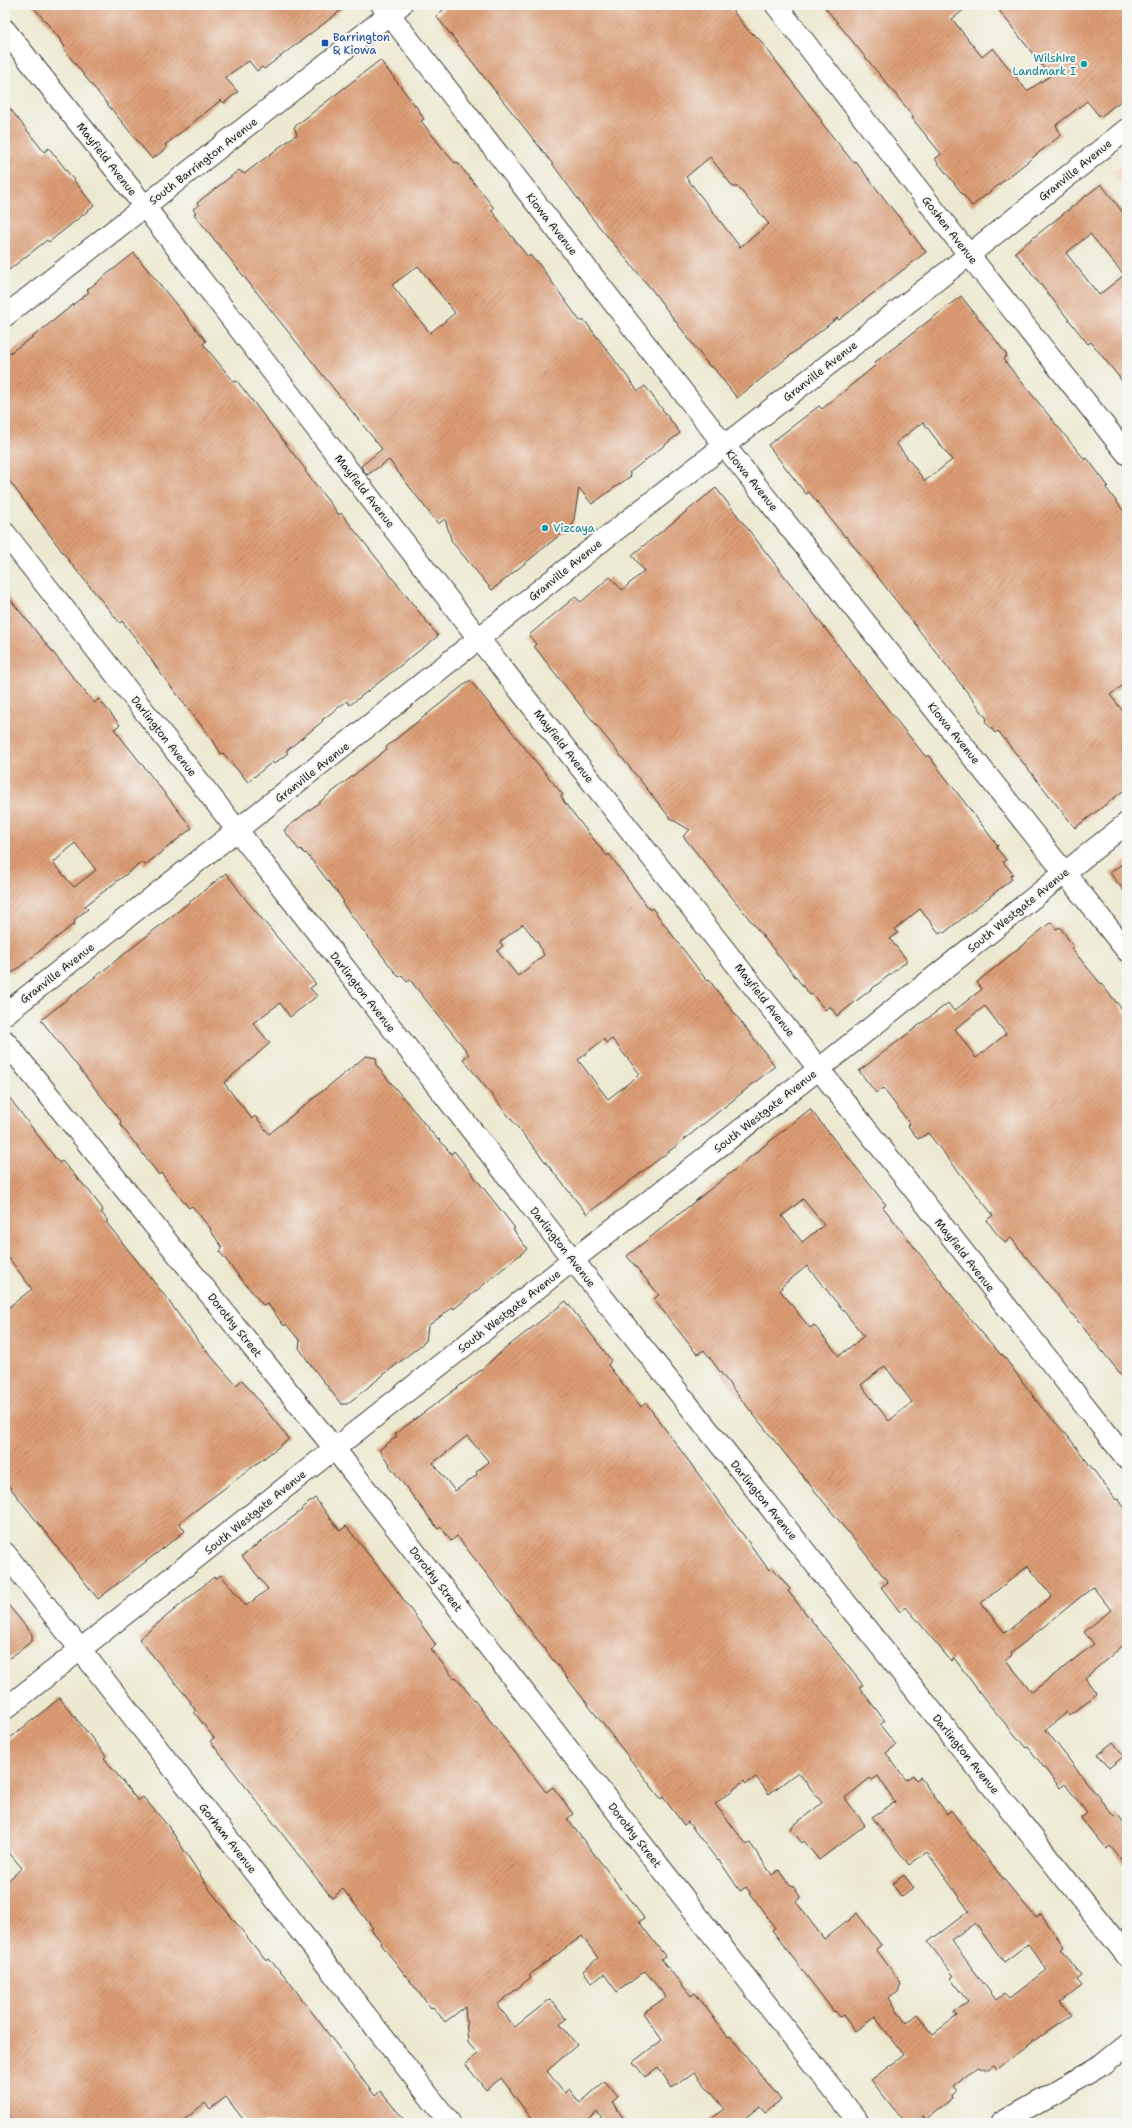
<svg xmlns="http://www.w3.org/2000/svg" width="1132" height="2128" viewBox="0 0 1132 2128" font-family="'Shantell Sans',sans-serif">
<style>
.built{fill:#f5d3c1}
.building{fill:url(#building-hatch);fill-rule:evenodd}
.lines{fill:none;stroke-linecap:round;stroke-linejoin:round}
.minor-casing{stroke:#3b3b37;stroke-width:23}
.minor{stroke:#fff;stroke-width:21}
.transit-dot{fill:#1a4fb4;stroke:#f6f6f2;stroke-width:1.5}
.culture-dot{fill:#0f9aa8;stroke:#f6f6f2;stroke-width:1.5}
.labels{text-anchor:middle;stroke-width:4;stroke-linejoin:round;paint-order:stroke}
.transit-label{font-size:11px;fill:#164399;stroke:#f6f6f2;text-anchor:start}
.culture-label{font-size:11px;fill:#0d838f;stroke:#f6f6f2;text-anchor:end}
.street-label{font-size:11px;fill:#1c1c1c;stroke:#f6f6f2}
</style>
<defs>
<pattern id="building-hatch" width="6" height="6" patternUnits="userSpaceOnUse"><rect width="6" height="6" fill="#dd9d74"/><path d="M-1 1l2-2M0 6l6-6M5 7l2-2" fill="none" stroke="#b27f5e"/></pattern>
</defs>
<rect width="100%" height="100%" fill="#f6f6f2"/>
<filter id="ink" filterUnits="userSpaceOnUse"><feTurbulence type="fractalNoise" baseFrequency=".025" numOctaves="2"/><feDisplacementMap in="SourceGraphic" scale="8" xChannelSelector="R" yChannelSelector="G"/><feConvolveMatrix kernelMatrix="1 2 1 2 8 2 1 2 1" color-interpolation-filters="sRGB"/></filter>
<filter id="wash" filterUnits="userSpaceOnUse"><feTurbulence type="fractalNoise" baseFrequency=".012" numOctaves="4" result="noise"/><feDisplacementMap in="SourceGraphic" scale="16" xChannelSelector="R" yChannelSelector="G"/><feGaussianBlur stdDeviation="0.9" result="paint"/><feColorMatrix in="noise" values="0 0 0 0 0 0 0 0 0 0 0 0 0 0 0 0 0 1.4 0 .05"/><feComposite in="paint" operator="in"/></filter>
<g filter="url(#wash)">
<rect width="100%" height="100%" fill="#ede9d1"/>
<path class="built" d="M1127,161V191L1112,172Z"/>
<g id="blocks">
<g class="building">
<path d="M32,5H348L264,69L262,67L257,71L249,61L225,77L238,92L224,103L221,100L165,145L167,148L152,159L87,79L63,48L65,47L59,38Z"/>
<path d="M449,5H728L748,30L759,39L822,121L821,122L853,162L855,161L926,252L839,320L837,318L737,398L712,366L710,367L652,290L588,213L549,159L436,16ZM710,157L733,187H738L769,224L740,247L686,177Z"/>
<path d="M823,5H970L952,19L982,57L993,48L1027,91L1050,76L995,5H1127V96L1100,117L1087,101L1056,125L1061,135L972,206L935,159L941,154L912,118L914,117Z"/>
<path d="M380,60L418,109L424,119L421,121L452,160L455,163L457,162L494,208L491,210L528,257L530,255L535,261L536,260L580,321H585L638,391L645,386L680,433L629,473L631,476L628,478L592,504L579,488L573,525L568,531L561,534L492,590L452,542L445,519L438,524L389,460L367,475L361,466L382,449L194,214L196,213L193,209L199,205L197,203L239,170L244,174L297,134L294,127ZM418,266L455,313L430,333L392,285Z"/>
<path d="M5,102L44,152L49,148L94,206L49,242L47,240L5,273Z"/>
<path d="M1101,184L1127,218V387L1091,342L1088,344L1015,252ZM1090,234L1124,275L1099,295L1066,253Z"/>
<path d="M134,253L206,341L203,344L234,382L237,381L306,470L305,471L339,515L341,513L438,636L350,705L347,701L322,720L323,721L286,751L288,753L274,764L272,762L248,782L223,753L221,754L213,740L161,674L144,649L122,621L120,623L73,566L5,475V356L34,336L89,292L87,290Z"/>
<path d="M961,296L1007,355L1003,359L1085,460L1087,458L1108,486L1106,488L1127,515V682L1110,695L1127,716V788L1075,828L998,731L995,733L985,721L987,719L977,705L846,536L845,537L809,492L806,494L768,445L819,406L822,409L876,365L874,363ZM923,422L952,460L925,481L896,443Z"/>
<path d="M716,488L893,716L926,757L928,755L962,799L998,846L996,847L1006,860L1003,862L1013,874L1010,877L1012,879L944,933L942,931L939,933L920,909L895,929L898,933L890,939L906,959V962L837,1016L830,1006L825,1010L812,994L810,995L683,836L690,830L671,819L554,672L534,646L536,644L529,635L575,597L581,602L610,577L622,590L644,571L632,555Z"/>
<path d="M5,593L94,703L99,699L120,725L114,729L192,828L145,865L142,862L85,906L88,909L74,920L75,923L12,973L10,971L5,975ZM75,843L96,870L74,887L53,863Z"/>
<path d="M470,680L563,795L561,796L564,802L599,846L607,856L609,854L650,910L652,908L704,977L708,981L709,980L775,1066L680,1143L587,1214L463,1059L469,1054L410,980L407,982L402,975L399,977L391,967L342,903L344,902L340,896L306,853L305,854L301,849L299,850L284,830L387,749L386,747ZM523,924L538,943L544,955L518,976L497,951L503,946L500,942ZM604,1039L606,1043L612,1039L640,1074L608,1099L578,1060Z"/>
<path d="M1127,860V895L1110,873Z"/>
<path d="M226,873L247,901L316,984L310,988L317,996L290,1017L280,1003L253,1023L270,1043L224,1083L252,1119L255,1116L269,1134L366,1056L376,1058L377,1066L438,1140L439,1139L451,1154L454,1151L515,1228L513,1229L527,1249L454,1309L453,1307L428,1326L426,1341L347,1404H341L310,1364L299,1348L300,1341L286,1324L284,1326L268,1304L263,1305L237,1274L220,1252L222,1247L210,1230L211,1229L192,1206L189,1208L161,1173L159,1175L120,1124L121,1121L41,1020Z"/>
<path d="M1051,922L1056,929L1060,927L1073,946L1071,948L1127,1015V1382L1011,1238L1005,1243L993,1229L987,1220L993,1215L928,1133L918,1139L908,1126L910,1124L883,1088L876,1093L859,1071L948,1003L954,1011L982,989L977,982ZM985,1006L1006,1034L976,1058L955,1029Z"/>
<path d="M5,1092L59,1163L62,1161L89,1191L102,1208L103,1211L101,1212L108,1221L106,1222L165,1296L198,1341L236,1385L242,1380L289,1439L179,1523L185,1531L98,1599L5,1481V1310L32,1289L5,1253Z"/>
<path d="M810,1109L886,1205L883,1207L971,1320L1001,1355L1002,1354L1042,1408L1067,1435L1116,1500L1118,1499L1127,1511V1642L1085,1678L1097,1694L1069,1715L1067,1712L1046,1730L1114,1817L1118,1815L1127,1827V1867L1110,1846L1106,1849L1081,1818L1087,1813L1065,1784L1060,1788L1028,1747L1026,1748L987,1702L954,1658L951,1661L906,1607L900,1612L881,1587L888,1582L733,1389L704,1350L698,1354L696,1353L656,1302L654,1299L659,1295L627,1256ZM803,1199L824,1225L802,1242L782,1216ZM807,1266L864,1336L839,1356L814,1325L810,1328L780,1290L782,1288L781,1287ZM885,1366L912,1402L889,1421L861,1385ZM1028,1566L1052,1596L1005,1633L981,1603ZM1093,1587L1111,1610L1084,1632L1094,1644L1032,1692L1006,1660L1012,1655L1011,1653Z"/>
<path d="M566,1301L611,1360L608,1365L641,1407L646,1403L769,1570L772,1567L790,1589L788,1591L863,1685L859,1687L885,1721L880,1725L896,1745L886,1753L906,1780L913,1775L916,1780L920,1777L947,1814L951,1810L991,1864L1036,1918L1041,1914L1064,1947L1061,1949L1082,1976L1077,1980L1082,1986L1061,2002L1071,2015L1019,2051L997,2070L994,2066L988,2070L978,2066L953,2087L957,2092L952,2096L953,2098L925,2120L922,2116L913,2123H905L871,2080L904,2055L875,2017L855,2031L843,2015L840,2017L835,2011L834,2012L772,1930L775,1928L746,1887L740,1891L719,1860L718,1861L688,1822L684,1825L663,1797L661,1799L457,1536L451,1541L441,1527L438,1529L389,1465L390,1464L379,1450L397,1436L395,1434L481,1370L501,1352ZM467,1436L489,1462L476,1472L477,1475L455,1491L433,1463ZM798,1772L822,1803L790,1828L802,1843L804,1841L819,1860L865,1825L845,1798L870,1778L872,1780L878,1776L895,1802L872,1817L909,1865L927,1852L969,1911L928,1942L954,1976L950,1978L968,2002L954,2012L957,2016L933,2034L917,2014L906,2023L889,1998L898,1992L901,1983L876,1949L881,1945L857,1913L824,1939L796,1902L801,1898L793,1886L792,1887L779,1870L772,1875L750,1843L747,1845L715,1804L744,1781L746,1784L756,1777L769,1794ZM975,1923L1004,1962L1028,1944L1047,1970L1009,1999L1004,1994L996,2000L951,1940Z"/>
<path d="M315,1498L340,1531L346,1526L395,1588L436,1645L431,1649L454,1678L456,1677L546,1792L553,1787L573,1814L567,1819L644,1918L639,1922L665,1956L661,1959L691,1996L695,1993L728,2037L730,2036L781,2100L765,2112L760,2106L739,2123H705L725,2109L694,2072L672,2088L658,2067L645,2077L633,2062L662,2040L643,2013L666,1997L645,1971L617,1992L604,1974L592,1983L583,1971L598,1958L582,1936L529,1975L531,1977L497,2005L515,2027L550,1999L566,2019L560,2024L577,2045L547,2071L564,2093L569,2089L580,2103L605,2081L618,2097L612,2102L627,2123H605L597,2112L583,2123H535L501,2078L486,2090L465,2064L478,2054L468,2043L465,2007L445,2022L433,2007L431,2008L381,1944L382,1943L371,1929L373,1928L343,1889L332,1898L210,1741L214,1738L194,1712L196,1711L190,1703L191,1702L139,1639L214,1577L215,1579L221,1575L246,1606L268,1589L242,1556L302,1510L301,1509Z"/>
<path d="M5,1601L32,1634V1641L5,1662Z"/>
<path d="M60,1698L106,1756L104,1758L138,1801L143,1797L169,1827L210,1890L266,1961L269,1959L284,1975L375,2096L380,2091L407,2123H246L226,2097L210,2109L205,2103L180,2123H15L5,2110V1883L22,1868L5,1848V1742Z"/>
<path d="M1113,1742L1124,1756L1109,1768L1098,1754Z"/>
<path d="M904,1875L914,1888L902,1897L892,1884Z"/>
</g>
</g>
</g>
<g filter="url(#ink)">
<use href="#blocks" fill-opacity="0" stroke="#3b3b37" stroke-width="1"/>
<g class="lines">
<g class="minor-casing">
<g id="minor">
<path d="M382,5L724,445L1127,951"/>
<path d="M776,5L969,255L1127,454"/>
<path d="M5,30L145,207L479,639L1127,1459"/>
<path d="M5,316L401,5"/>
<path d="M5,533L573,1260L1127,1956"/>
<path d="M5,1014L603,540L951,269L1127,129"/>
<path d="M5,1041L334,1448L859,2123"/>
<path d="M5,1553L450,2123"/>
<path d="M5,1709L573,1260L819,1069L1127,823"/>
<path d="M1001,2123L1102,2065L1127,2045"/>
</g>
</g>
<use href="#minor" class="minor"/>
</g>
</g>
<rect class="transit-dot" x="321" y="39" width="8" height="8" rx="2"/>
<g class="culture-dot">
<circle cx="1084" cy="64" r="4"/>
<circle cx="545" cy="528" r="4"/>
</g>
<g class="labels">
<g class="transit-label">
<text x="333" y="41">Barrington<tspan x="333" dy="13">&amp; Kiowa</tspan></text>
</g>
<g class="culture-label">
<text x="1076" y="62">Wilshire<tspan x="1076" dy="13">Landmark I</tspan></text>
<text x="553" y="532" text-anchor="start">Vizcaya</text>
</g>
<g class="street-label">
<text transform="translate(107 159) rotate(52)" y="4">Mayfield Avenue</text>
<text transform="translate(203 161) rotate(-38)" y="4">South Barrington Avenue</text>
<text transform="translate(1075 170) rotate(-39)" y="4">Granville Avenue</text>
<text transform="translate(552 224) rotate(52)" y="4">Kiowa Avenue</text>
<text transform="translate(950 230) rotate(52)" y="4">Goshen Avenue</text>
<text transform="translate(820 371) rotate(-38)" y="4">Granville Avenue</text>
<text transform="translate(752 480) rotate(51)" y="4">Kiowa Avenue</text>
<text transform="translate(365 491) rotate(52)" y="4">Mayfield Avenue</text>
<text transform="translate(565 570) rotate(-39)" y="4">Granville Avenue</text>
<text transform="translate(954 733) rotate(51)" y="4">Kiowa Avenue</text>
<text transform="translate(164 736) rotate(52)" y="4">Darlington Avenue</text>
<text transform="translate(564 746) rotate(52)" y="4">Mayfield Avenue</text>
<text transform="translate(312 772) rotate(-38)" y="4">Granville Avenue</text>
<text transform="translate(1018 910) rotate(-39)" y="4">South Westgate Avenue</text>
<text transform="translate(57 973) rotate(-38)" y="4">Granville Avenue</text>
<text transform="translate(363 992) rotate(52)" y="4">Darlington Avenue</text>
<text transform="translate(765 1000) rotate(52)" y="4">Mayfield Avenue</text>
<text transform="translate(765 1111) rotate(-38)" y="4">South Westgate Avenue</text>
<text transform="translate(563 1247) rotate(52)" y="4">Darlington Avenue</text>
<text transform="translate(965 1255) rotate(52)" y="4">Mayfield Avenue</text>
<text transform="translate(509 1311) rotate(-38)" y="4">South Westgate Avenue</text>
<text transform="translate(235 1325) rotate(51)" y="4">Dorothy Street</text>
<text transform="translate(764 1500) rotate(51)" y="4">Darlington Avenue</text>
<text transform="translate(255 1512) rotate(-39)" y="4">South Westgate Avenue</text>
<text transform="translate(436 1579) rotate(52)" y="4">Dorothy Street</text>
<text transform="translate(966 1754) rotate(51)" y="4">Darlington Avenue</text>
<text transform="translate(635 1835) rotate(52)" y="4">Dorothy Street</text>
<text transform="translate(228 1838) rotate(52)" y="4">Gorham Avenue</text>
</g>
</g>
<rect width="1132" height="2128" fill="none" stroke="#f6f6f2" stroke-width="20"/>
</svg>
